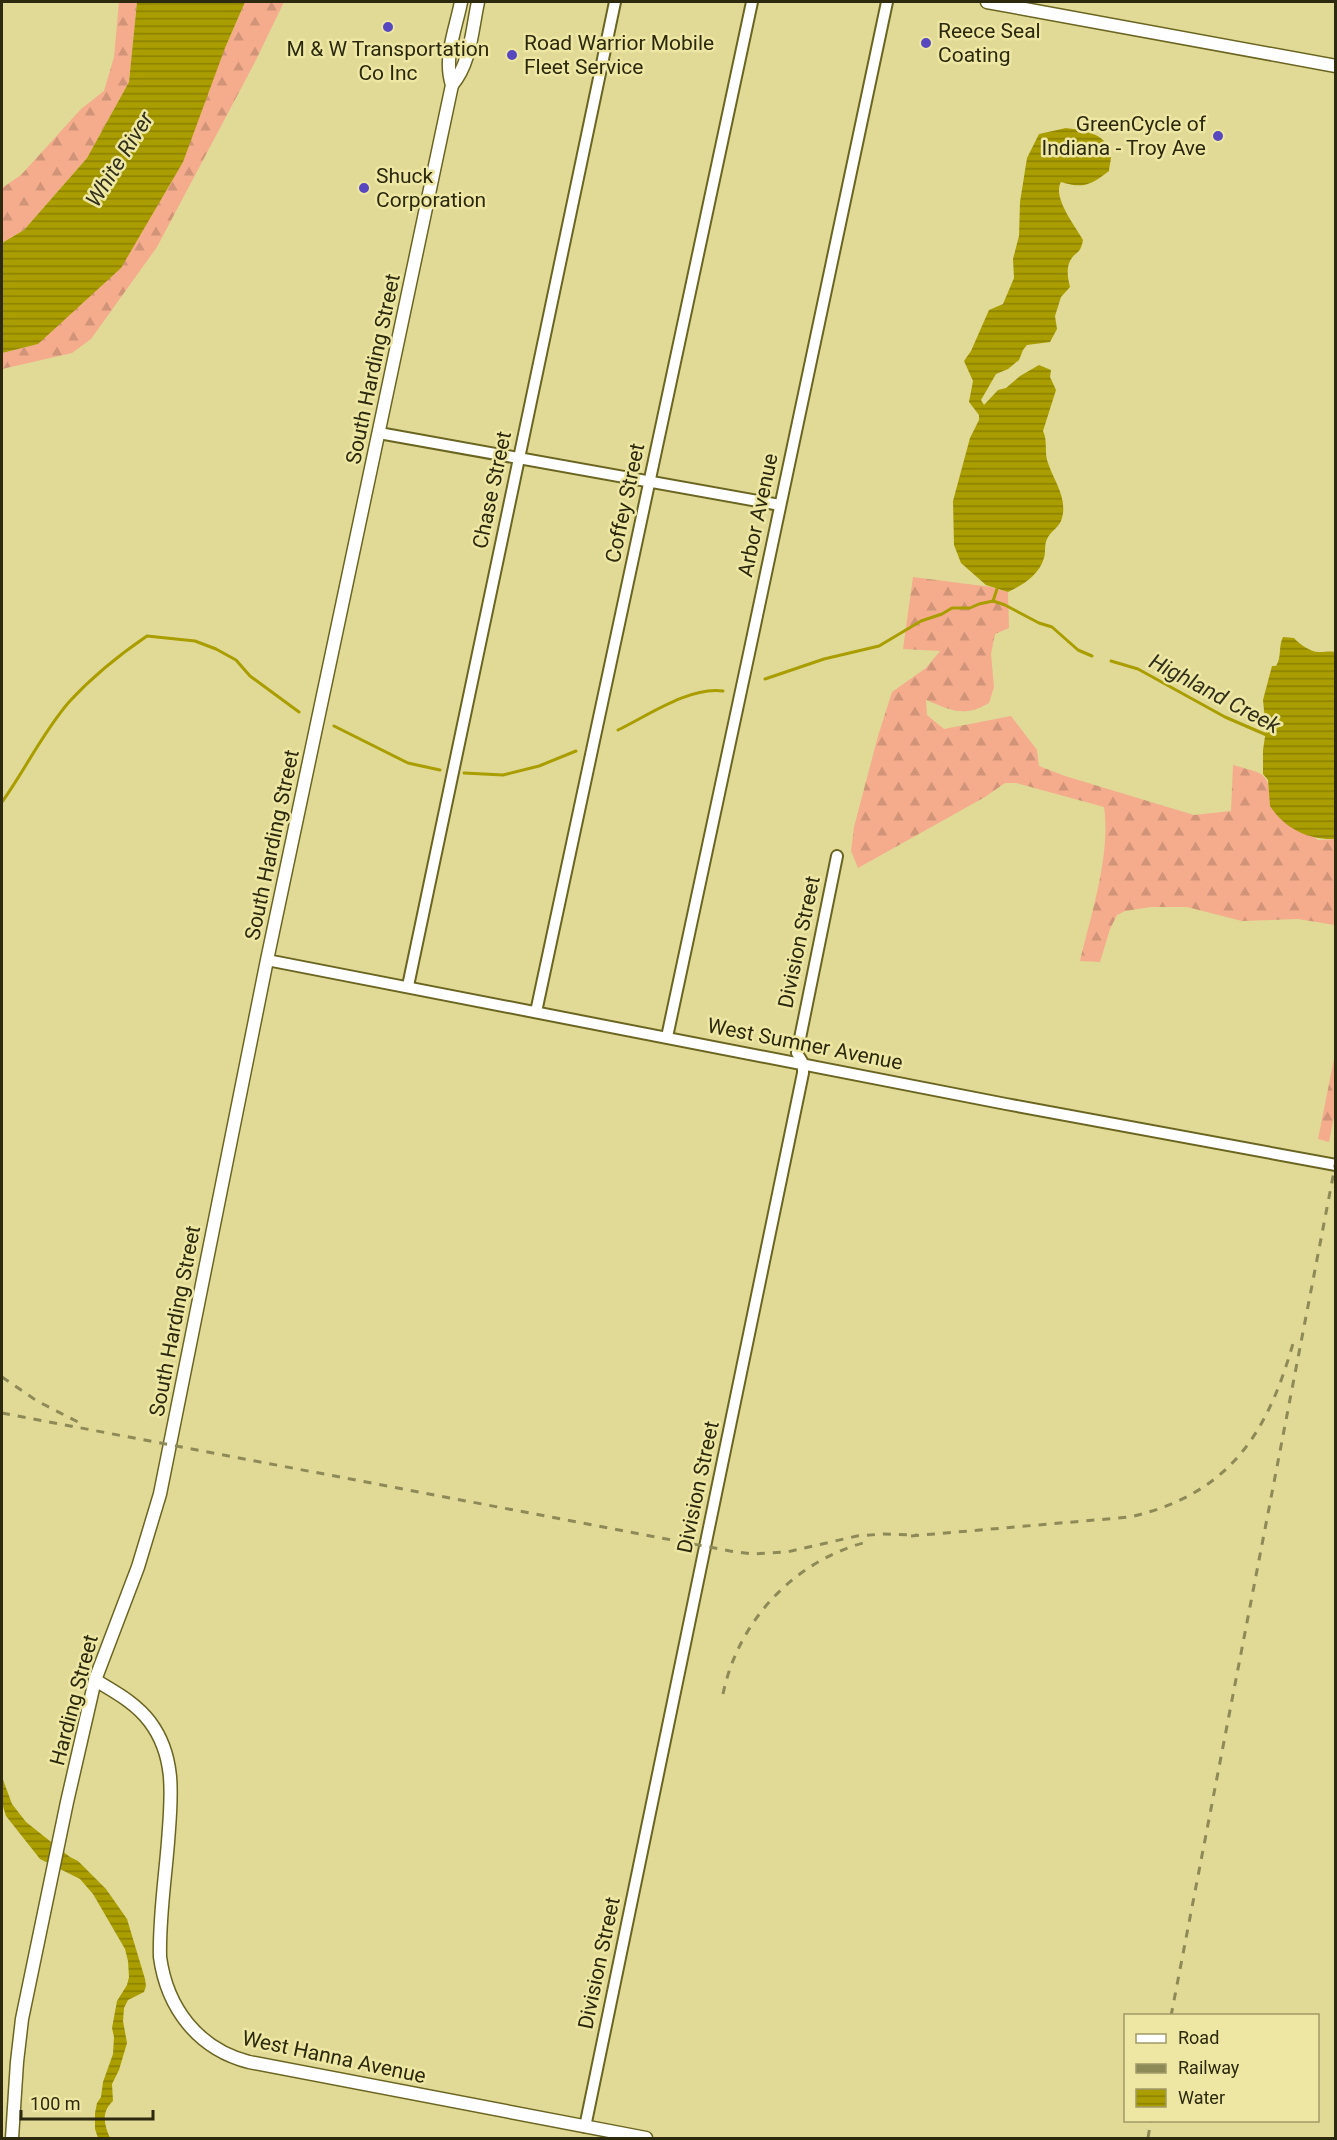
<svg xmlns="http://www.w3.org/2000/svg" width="1337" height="2140" viewBox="0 0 1337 2140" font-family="Roboto,sans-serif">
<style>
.forest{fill:url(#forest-firs)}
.water{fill:url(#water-rules)}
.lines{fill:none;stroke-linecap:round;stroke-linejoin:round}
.stream{stroke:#aa9d00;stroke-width:3}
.minor-casing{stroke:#6b6522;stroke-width:14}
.major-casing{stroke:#6b6522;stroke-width:15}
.minor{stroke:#fff;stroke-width:10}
.major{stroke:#fff;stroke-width:12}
.rail{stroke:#8e8a58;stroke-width:3;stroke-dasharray:8 8;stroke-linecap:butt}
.poi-dot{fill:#5848c0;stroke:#ede7a3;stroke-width:2}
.labels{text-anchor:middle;stroke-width:5;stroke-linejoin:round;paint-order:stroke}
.poi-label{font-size:21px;fill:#2c290e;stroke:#ede7a3;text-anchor:start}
.street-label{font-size:21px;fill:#2c290e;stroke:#ede7a3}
.water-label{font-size:22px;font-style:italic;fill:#32301b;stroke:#ede7a3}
</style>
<defs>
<pattern id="forest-firs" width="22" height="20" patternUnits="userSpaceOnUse" patternTransform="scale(1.5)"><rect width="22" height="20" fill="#f4ac8d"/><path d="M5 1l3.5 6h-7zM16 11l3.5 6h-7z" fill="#d19478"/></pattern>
<pattern id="water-rules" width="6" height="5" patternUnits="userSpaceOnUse" patternTransform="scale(1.5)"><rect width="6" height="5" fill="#aa9d00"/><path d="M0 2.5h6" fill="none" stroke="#8b8001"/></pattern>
</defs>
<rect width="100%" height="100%" fill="#e0da96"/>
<g class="forest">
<path d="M119,2H137L129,82L87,158L24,230L2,243V188L21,175L81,109L104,91L114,57Z"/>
<path d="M245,2H284L255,62L157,247L91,339L72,353L2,369V353L38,344L225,48Z"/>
<path d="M913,577L991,587L1008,592L1009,628L995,634L991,654L994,687L989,703C964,718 951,710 926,700L927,715L944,729L1011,716L1037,750L1039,766L1065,776L1194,815L1231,811L1233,765C1264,774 1270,771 1270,806L1318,840L1335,839V925L1298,919L1242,921L1187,907H1151L1125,911L1117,915L1110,929L1100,962L1080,961C1091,915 1111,854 1104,807L1016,783H1005L985,797L858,868L851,851L854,827L878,736L892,692L926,668L940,651L903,649Z"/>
<path d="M1335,1054V1112L1329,1142L1318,1139Z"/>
</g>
<g class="water">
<path d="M137,2H245L225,48L183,162L121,268L38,344L2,353V243L24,230L87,158L129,82Z"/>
<path d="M1066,128C1084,130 1109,134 1111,156C1111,161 1109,167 1109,171C1091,185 1083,189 1061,182C1052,197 1075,226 1083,240C1080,256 1076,250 1070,261C1066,269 1068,279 1070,287L1061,297L1055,316L1057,329L1050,342L1027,345L1023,350L1019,360L1008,369L996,374L981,400L984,405L998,390L1006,388L1020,376L1039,365L1051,370L1050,377L1056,390L1043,431C1048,441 1044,453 1048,463C1054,481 1069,500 1061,521C1058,528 1050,532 1047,539C1044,545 1046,552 1044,558C1039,575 1023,585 1008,592L986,585L961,563L954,545L953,501L970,438L979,420V415L969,402L973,381L964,361L971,351L989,310L1003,304L1014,278L1013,259L1019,236L1020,202L1027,158L1039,134Z"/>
<path d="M1283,637L1294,638C1299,644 1312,653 1320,652C1326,652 1329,651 1335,652V839C1309,840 1285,829 1270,806L1268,780L1263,774V750L1266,730L1263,700L1272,666H1276C1282,657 1278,647 1283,637Z"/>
<path d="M2,1766V1777L12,1804L26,1822L70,1857L78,1861L106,1889L127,1919L145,1979L146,1986L144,1992L128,2000L124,2008L123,2021L127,2043L119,2070L112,2084L113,2101C101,2112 104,2124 110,2138H98L95,2129V2113L97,2103L101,2097L103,2082L113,2054L114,2037L112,2028L117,2001L127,1985L129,1977L128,1961L125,1949L93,1894L80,1879L40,1859L6,1816L2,1803Z"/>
</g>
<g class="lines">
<g class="stream">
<path d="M993,601L997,589"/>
<path d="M1111,661L1138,669L1225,717L1269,736"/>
<path d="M765,679L824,659L879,646L921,621L942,614L952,608H970L979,604L993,601L1005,605L1039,623L1052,627L1078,650L1092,656"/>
<path d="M334,726L408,763L440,770"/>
<path d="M618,730C647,716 690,686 723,691"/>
<path d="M464,773L503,775L539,766L576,751"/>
<path d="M2,802C25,770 43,732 69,702C92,677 119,655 147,636L195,641L216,649L236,660L250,676L299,712"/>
</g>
<g class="minor-casing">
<g id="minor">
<path d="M379,433L780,505"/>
<path d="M267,960L1006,1104L1336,1165"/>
<path d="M408,986L615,2"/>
<path d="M536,1012L752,2"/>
<path d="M667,1037C740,692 816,347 887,2"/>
<path d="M585,2127L803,1073V1063L797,1053L837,856"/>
</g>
</g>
<g class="major-casing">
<g id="major">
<path d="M987,2L1336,66"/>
<path d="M452,85C471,63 472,29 478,2"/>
<path d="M95,1680C115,1692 136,1703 150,1722C177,1758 171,1800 168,1842C165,1880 159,1919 160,1957C167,2008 198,2049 249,2062L646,2138"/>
<path d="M12,2138L17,2062L22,2019L67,1802L95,1680L138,1567L160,1494L267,960L452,85C443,58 456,28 461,2"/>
</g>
</g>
<use href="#minor" class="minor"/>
<use href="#major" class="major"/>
<g class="rail">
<path d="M2,1377L37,1401L78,1422"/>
<path d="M2,1413L730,1551L753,1554L787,1552L857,1536L883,1534L917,1535"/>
<path d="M911,1536L1130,1517C1230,1494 1268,1433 1294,1340"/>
<path d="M723,1694C738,1622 792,1563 863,1543"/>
<path d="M1171,2016L1336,1161"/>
<path d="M1148,2138L1151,2120"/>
</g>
</g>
<g class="poi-dot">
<circle cx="388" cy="27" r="6"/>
<circle cx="926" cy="43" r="6"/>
<circle cx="512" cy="55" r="6"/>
<circle cx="1218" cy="136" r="6"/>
<circle cx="364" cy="188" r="6"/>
</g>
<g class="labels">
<g class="poi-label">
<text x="938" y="38">Reece Seal<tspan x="938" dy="24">Coating</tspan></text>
<text x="524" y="50">Road Warrior Mobile<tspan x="524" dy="24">Fleet Service</tspan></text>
<text x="388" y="56" text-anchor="middle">M &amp; W Transportation<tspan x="388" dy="24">Co Inc</tspan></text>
<text x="1206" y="131" text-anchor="end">GreenCycle of<tspan x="1206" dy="24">Indiana - Troy Ave</tspan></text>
<text x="376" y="183">Shuck<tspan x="376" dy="24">Corporation</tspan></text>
</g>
<g class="street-label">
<text transform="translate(373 369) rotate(-78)" y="7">South Harding Street</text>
<text transform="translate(492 490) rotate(-78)" y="7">Chase Street</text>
<text transform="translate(625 503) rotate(-78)" y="7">Coffey Street</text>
<text transform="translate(758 515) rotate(-78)" y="7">Arbor Avenue</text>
<text transform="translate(272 845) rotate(-78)" y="7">South Harding Street</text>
<text transform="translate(799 942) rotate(-78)" y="7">Division Street</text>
<text transform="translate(805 1044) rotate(11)" y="7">West Sumner Avenue</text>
<text transform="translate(175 1321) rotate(-79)" y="7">South Harding Street</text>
<text transform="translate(698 1487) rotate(-78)" y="7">Division Street</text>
<text transform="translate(74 1700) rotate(-75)" y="7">Harding Street</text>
<text transform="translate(599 1963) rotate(-78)" y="7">Division Street</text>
<text transform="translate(334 2057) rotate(12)" y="7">West Hanna Avenue</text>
</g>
<g class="water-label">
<text transform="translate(119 159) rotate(-58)" y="8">White River</text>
<text transform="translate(1215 693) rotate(28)" y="8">Highland Creek</text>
</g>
</g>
<rect width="1337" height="2140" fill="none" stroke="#2c290e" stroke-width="6"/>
<rect x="1124" y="2014" width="195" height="108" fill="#ede7a3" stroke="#a09b67" stroke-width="1.5"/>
<rect x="1136" y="2034" width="30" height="9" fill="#ffffff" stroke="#a09b67" stroke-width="1.5"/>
<text x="1178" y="2044" font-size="18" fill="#2c290e">Road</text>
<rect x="1136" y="2064" width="30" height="9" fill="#8e8a58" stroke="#a09b67" stroke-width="1.5"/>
<text x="1178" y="2074" font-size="18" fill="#2c290e">Railway</text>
<rect x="1136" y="2089" width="30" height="18" fill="url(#water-rules)" stroke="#a09b67" stroke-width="1.5"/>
<text x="1178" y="2104" font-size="18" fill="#2c290e">Water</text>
<path d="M21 2110v9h132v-9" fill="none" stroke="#2c290e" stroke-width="3"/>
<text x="30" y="2110" font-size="18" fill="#2c290e" stroke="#ede7a3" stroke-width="4.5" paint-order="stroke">100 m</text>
</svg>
